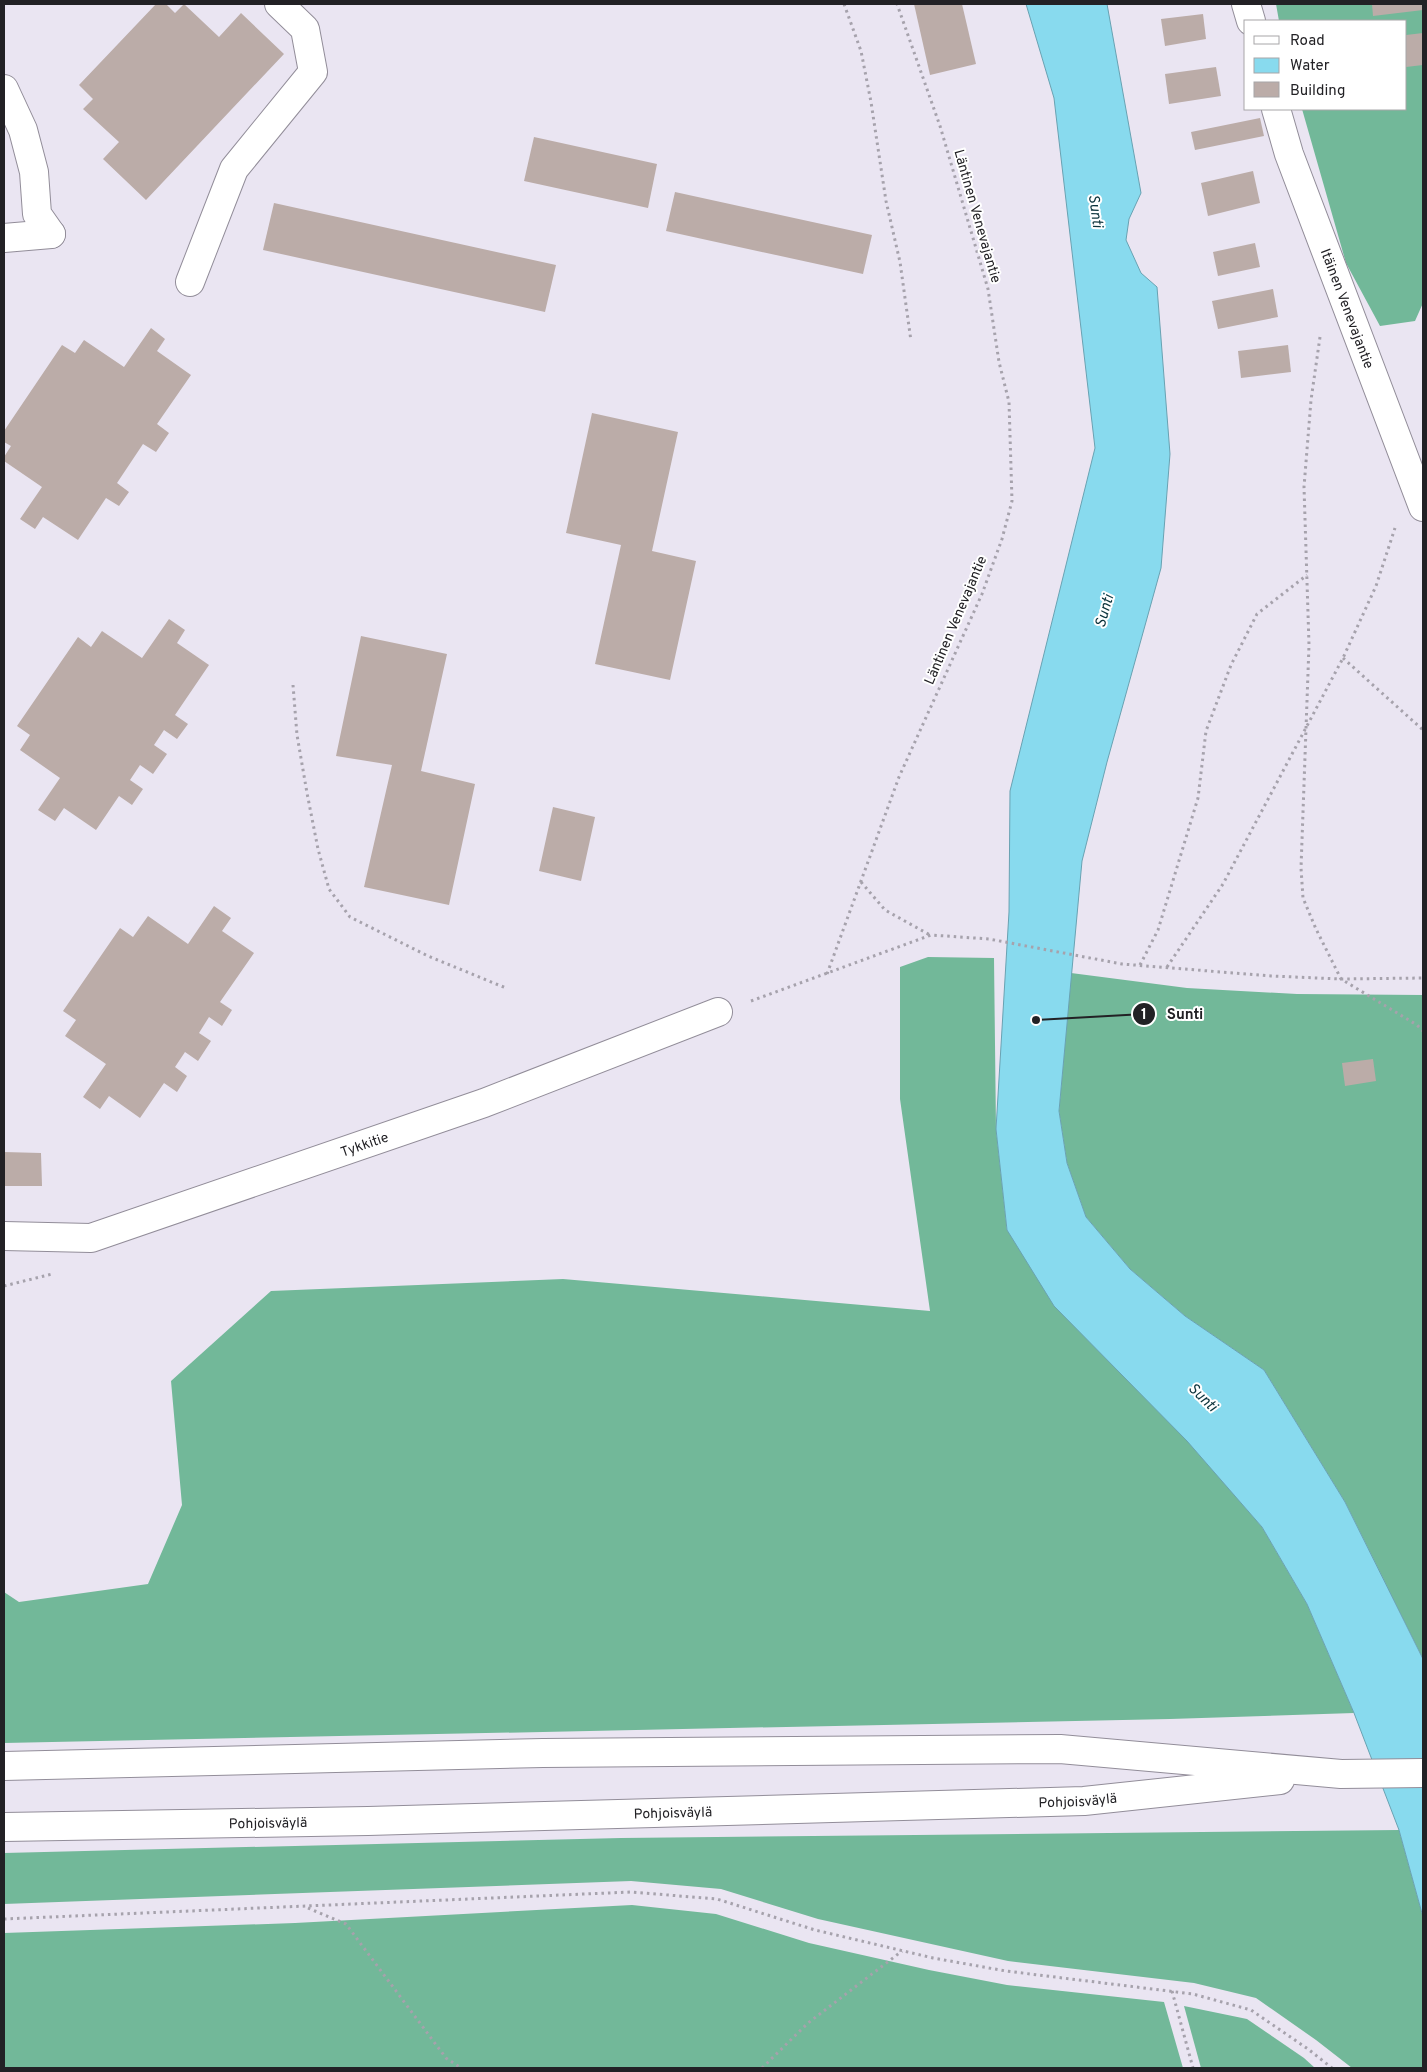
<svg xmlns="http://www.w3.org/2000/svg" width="1427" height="2072" viewBox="0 0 1427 2072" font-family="Overpass,sans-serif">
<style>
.forest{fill:#72b899}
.water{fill:#88daee;stroke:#69a2b2}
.building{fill:#bbaca8}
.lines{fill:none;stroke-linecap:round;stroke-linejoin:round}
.minor-casing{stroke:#928d99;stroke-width:30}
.major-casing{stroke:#928d99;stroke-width:30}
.path{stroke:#a6a2ac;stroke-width:3;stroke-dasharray:2.5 4;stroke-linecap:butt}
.minor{stroke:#fff;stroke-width:28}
.major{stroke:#fff;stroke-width:28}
.labels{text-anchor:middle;stroke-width:4;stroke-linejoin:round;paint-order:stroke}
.street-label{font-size:14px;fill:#222125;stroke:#fff}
.water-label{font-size:15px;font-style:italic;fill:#0b333c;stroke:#fff}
.leader{fill:none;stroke:#222125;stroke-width:2}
.callout-dot{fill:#222125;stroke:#fff;stroke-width:2}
.mark-label{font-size:15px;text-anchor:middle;font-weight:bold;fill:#fff}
.callout-label{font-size:15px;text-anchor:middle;font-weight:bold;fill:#222125;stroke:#fff;stroke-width:4;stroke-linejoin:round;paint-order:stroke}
</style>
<rect width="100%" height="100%" fill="#eae5f2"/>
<g class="forest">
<path d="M1276,4H1423V303L1415,321L1380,326L1346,263L1302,109H1406V21H1279Z"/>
<path d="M928,957L994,958L996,1129L1007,1230L1262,1527L1307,1604L1354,1713L1170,1719L4,1743V1592L19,1602L148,1584L182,1505L171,1381L271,1291L563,1279L930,1311L900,1099V967Z"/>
<path d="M1071,973L1187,988L1297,994L1423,995V1659L1345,1502L1264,1370L1185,1316L1130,1269L1086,1217L1067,1163L1059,1111Z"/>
<path d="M1399,1830L1423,1917V2068H1352L1316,2040L1256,1998L1194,1983L1008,1961L818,1919L721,1889L631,1881L4,1904V1853L621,1838Z"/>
<path d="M632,1905L716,1914L809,1943L929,1970L1007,1985L1164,2002L1183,2068H4V1933L295,1923Z"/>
<path d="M1184,2006L1247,2019L1304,2058L1315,2068H1201Z"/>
</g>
<path class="water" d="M1026,4H1107L1141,193L1129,219L1126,240L1141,273L1157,287L1170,454L1161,568L1107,762L1082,861L1059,1111L1067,1163L1086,1217L1130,1269L1185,1316L1264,1370L1345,1502L1423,1659V1917L1399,1830L1354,1713L1307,1604L1262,1527L1187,1441L1054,1306L1007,1230L996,1129L1009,912L1010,791L1095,448L1054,98Z"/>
<g class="building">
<path d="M156,4H166L175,13L184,4L219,37L241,13L284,54L146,200L103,159L119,142L83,109L93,99L79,85Z"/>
<path d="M914,4H962L976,64L930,75Z"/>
<path d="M1372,4H1423V10L1373,16Z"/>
<path d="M1203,14L1206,39L1165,46L1161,19Z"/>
<path d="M1423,33V65L1406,67V35Z"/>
<path d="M1216,67L1221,96L1169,104L1165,74Z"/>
<path d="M1260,118L1264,136L1195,150L1191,132Z"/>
<path d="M534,137L657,164L648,208L524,181Z"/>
<path d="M1253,171L1260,203L1208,216L1201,183Z"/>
<path d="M675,192L872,235L863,274L666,231Z"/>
<path d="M274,203L556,265L545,312L263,250Z"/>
<path d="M1255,243L1260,267L1218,276L1213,252Z"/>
<path d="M1273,289L1278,317L1218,329L1212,301Z"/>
<path d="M151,328L165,339L157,351L191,375L157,424L169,433L156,452L143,444L117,483L129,492L119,506L106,498L78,540L43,517L35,529L20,519L42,487L4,461V457L11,446L4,442V431L62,345L75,353L84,340L124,367Z"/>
<path d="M1288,345L1291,372L1241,378L1238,351Z"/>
<path d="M592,413L678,432L652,551L696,561L670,680L595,664L621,545L566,533Z"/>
<path d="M169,619L185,630L177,643L209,665L175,715L188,724L177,739L164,730L154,745L167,754L153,774L140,765L130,780L143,789L132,805L119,796L96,830L64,808L55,821L38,810L60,778L20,750L30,735L17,726L78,637L91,647L102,631L142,658Z"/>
<path d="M361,636L447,654L421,771L475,784L449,905L364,887L392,765L336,756Z"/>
<path d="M553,807L595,817L581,881L539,871Z"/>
<path d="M214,906L231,918L222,931L254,953L220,1002L232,1010L222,1026L209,1017L199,1033L211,1041L198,1061L185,1052L175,1067L187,1076L177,1092L164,1083L140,1118L109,1096L100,1109L83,1097L106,1064L65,1036L76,1020L63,1011L120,928L133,937L148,916L188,944Z"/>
<path d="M1373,1059L1376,1081L1345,1086L1342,1063Z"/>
<path d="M4,1152L41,1153L42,1186H4Z"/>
</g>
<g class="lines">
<g class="minor-casing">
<g id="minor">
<path d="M1246,4L1251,21"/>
<path d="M4,89L23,130L34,172L37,214L51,234"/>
<path id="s1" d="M1276,109L1289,154L1423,507"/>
<path d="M4,238L51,234"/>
<path d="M190,282L234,169L313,72L305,29L279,4"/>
<path id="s2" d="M4,1236L91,1238L484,1103L718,1012"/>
</g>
</g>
<g class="major-casing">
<g id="major">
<path d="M4,1766L543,1753L1060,1749L1341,1774L1423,1773"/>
<path id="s3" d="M4,1827L368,1821L1084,1801L1280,1780"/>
</g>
</g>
<g class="path">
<path d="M844,4L861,51L871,102L886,201L900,262L911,341"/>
<path d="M1320,337L1311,400L1304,487L1309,645L1301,868L1303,898L1316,929L1341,979L1417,1025L1423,1031"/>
<path d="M1343,658L1423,730"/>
<path d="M293,685L297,735L307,793L318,849L329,889L350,917L428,956L506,988"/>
<path d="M861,882L885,910L930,935"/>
<path d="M1140,965L1158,930L1198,798L1206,731L1231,665L1257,614L1307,575"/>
<path d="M1167,967L1223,884L1343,658L1376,586L1395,528"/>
<path d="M827,974L899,777L982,594L1002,539L1012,501L1009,402L999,362L988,289L940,126L897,4"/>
<path d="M751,1001L931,935L989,939L1122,964L1271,976L1341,979L1423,978"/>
<path d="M4,1286L52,1274"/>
<path d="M308,1908L346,1924L446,2058L461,2068"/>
<path d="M4,1919L631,1892L717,1899L815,1930L933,1958L1006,1971L1193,1994L1251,2010L1308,2049L1332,2068"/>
<path d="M1172,1991L1193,2068"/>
<path d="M762,2068L808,2023L902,1951"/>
</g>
<use href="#minor" class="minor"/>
<use href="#major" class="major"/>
</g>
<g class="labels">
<g class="street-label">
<text transform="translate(978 216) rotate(74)" y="5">Läntinen Venevajantie</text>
<text dy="5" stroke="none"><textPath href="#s1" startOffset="212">Itäinen Venevajantie</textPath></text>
<text transform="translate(955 620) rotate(-67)" y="5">Läntinen Venevajantie</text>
<text dy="5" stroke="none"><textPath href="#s2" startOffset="376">Tykkitie</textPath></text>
<text dy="5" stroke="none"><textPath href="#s3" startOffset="1074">Pohjoisväylä</textPath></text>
<text dy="5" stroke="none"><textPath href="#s3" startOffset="669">Pohjoisväylä</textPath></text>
<text dy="5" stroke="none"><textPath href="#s3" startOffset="264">Pohjoisväylä</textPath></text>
</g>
<g class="water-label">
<text transform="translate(1096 211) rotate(82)" y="5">Sunti</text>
<text transform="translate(1104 611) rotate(-74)" y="5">Sunti</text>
<text transform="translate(1203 1397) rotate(44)" y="5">Sunti</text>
</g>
</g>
<path class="leader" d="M1036 1020L1144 1014"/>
<g class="callout-dot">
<circle cx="1036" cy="1020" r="5"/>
<circle cx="1144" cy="1014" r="12"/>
</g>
<g class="mark-label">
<text x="1144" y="1019">1</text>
</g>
<g class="callout-label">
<text x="1185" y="1019">Sunti</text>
</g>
<rect width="1427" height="2072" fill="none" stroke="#222125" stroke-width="10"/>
<rect x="1244" y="20" width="162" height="90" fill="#ffffff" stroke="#a7a6a8"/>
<rect x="1254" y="36" width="25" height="8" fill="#ffffff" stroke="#a7a6a8"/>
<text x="1290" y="45" font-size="15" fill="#222125">Road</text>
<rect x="1254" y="58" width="25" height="15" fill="#88daee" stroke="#a7a6a8"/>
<text x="1290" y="70" font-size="15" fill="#222125">Water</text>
<rect x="1254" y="82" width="25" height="15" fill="#bbaca8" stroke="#a7a6a8"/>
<text x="1290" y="95" font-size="15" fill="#222125">Building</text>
</svg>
